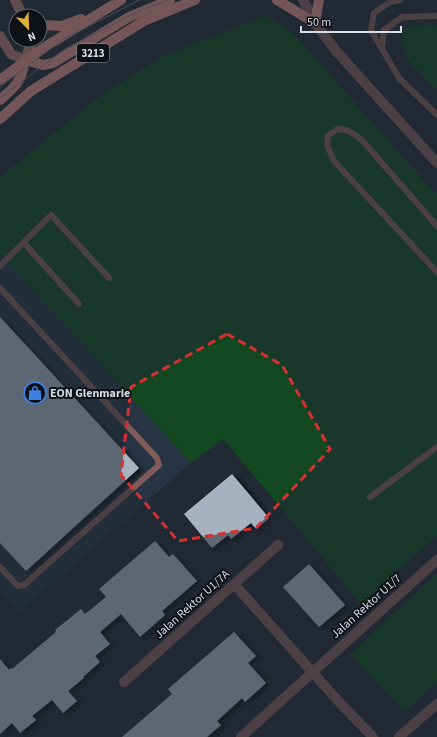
<svg xmlns="http://www.w3.org/2000/svg" width="437" height="737" viewBox="0 0 437 737" font-family="'Source Sans 3',sans-serif">
<style>
.built{fill:#273443}
.green{fill:#134821}
.building{fill:#a6b2bf;filter:url(#shadow)}
.lines{fill:none;stroke-linecap:round;stroke-linejoin:round}
.lane{stroke:#815b57;stroke-width:6}
.street{stroke:#815b57;stroke-width:10}
.secondary{stroke:#b37771;stroke-width:10}
.primary{stroke:#d98c85;stroke-width:10}
.tram{stroke:#747b84;stroke-width:1}
.marked{fill:none;stroke:#d63131;stroke-width:3;stroke-dasharray:8 5;stroke-linejoin:round}
.labels{text-anchor:middle;stroke-width:4;stroke-linejoin:round;paint-order:stroke}
.shield{fill:#0e1216;stroke:#9ba0a6;stroke-width:1}
.shield-label{font-size:11px;font-weight:bold;fill:#d7dde4}
.poi-label{font-size:12px;font-weight:bold;fill:#d7dde4;stroke:#0e1216;text-anchor:start}
.street-label{font-size:12px;fill:#d7dde4;stroke:#0e1216}
</style>
<defs>
<filter id="shadow"><feDropShadow dx="4.5" dy="2.5" stdDeviation="2" flood-color="#0009"/></filter>
</defs>
<rect width="100%" height="100%" fill="#202934"/>
<path class="built" d="M0,254L191,463L19,612L0,590Z"/>
<g class="green">
<path d="M266,16L292,32L437,195V536L361,604L223,439L191,463L0,254V177L104,93L167,54Z"/>
<path d="M437,25V91L407,59L402,40L403,31L410,26Z"/>
<path d="M437,574V682L404,712L350,654Z"/>
</g>
<g class="building">
<path d="M0,317L139,468L26,571L0,543Z"/>
<path d="M232,474L269,518L256,529L251,523L231,539L228,535L212,548L184,514Z"/>
<path d="M155,541L169,557L173,554L197,581L162,611L165,615L140,637L121,614L100,632L110,644L95,656L100,662L83,677L84,678L68,691L77,701L63,713L52,700L32,716L36,720L20,733L12,723L0,734V659L9,670L11,668L12,669L56,632L55,630L81,609L85,614L106,597L99,589Z"/>
<path d="M309,564L345,605L319,627L283,587Z"/>
<path d="M234,632L256,656L248,663L266,683L245,702L242,698L217,721L221,725L207,737H122L172,694L168,689Z"/>
</g>
<g class="lines">
<g class="lane">
<path d="M400,0L390,2L374,13L371,30L399,78L437,115"/>
<path d="M382,48L384,30L402,17L437,16"/>
<path d="M437,226L361,139L347,130L337,129L328,136L327,145L334,161L437,272"/>
<path d="M24,243L79,304"/>
<path d="M0,266L51,215L109,278"/>
<path d="M0,288L157,458L159,465L24,585L18,586L0,567"/>
<path d="M370,497L437,447"/>
</g>
<g class="street">
<path d="M303,0L315,23L337,52L437,163"/>
<path d="M234,584L340,703L373,737"/>
<path d="M124,682L278,545"/>
<path d="M241,737L437,560"/>
<path d="M399,737L437,704"/>
</g>
<g class="secondary">
<path d="M15,0L23,16"/>
<path d="M0,36L11,54L25,60L31,43L30,40"/>
</g>
<g class="primary">
<path d="M277,0L315,23L319,0"/>
<path d="M40,25L62,26L81,19"/>
<path d="M25,60L43,65L53,63L129,17L170,0"/>
<path d="M0,80L40,50L121,0"/>
<path d="M0,100C16,86 21,82 25,60"/>
<path d="M0,119L31,91L144,21L195,0"/>
</g>
<g class="tram">
<path d="M0,87L62,40L139,0"/>
<path d="M0,98L65,49L143,9L168,0"/>
</g>
</g>
<path d="M0 0H437V737H0ZM227,334L282,365L330,449L256,528L178,541L121,475L131,387Z" fill="#202934" fill-opacity=".55" fill-rule="evenodd"/>
<path class="marked" d="M227,334L282,365L330,449L256,528L178,541L121,475L131,387Z"/>
<defs>
<g id="shop-ring" transform="scale(1.15)"><circle r="9.5" fill="#0e1216" stroke="#3f7fe0" stroke-width="1.5"/><path d="M-5-2.5h2.3a2.7 3.5 0 0 1 5.4 0H5L5.5 6h-11ZM-1.5-2.5h3a1.5 2.3 0 0 0-3 0Z" fill="#3f7fe0"/></g>
</defs>
<g fill-rule="evenodd">
<use href="#shop-ring" x="35" y="393"/>
</g>
<g class="labels">
<rect class="shield" x="77" y="44" width="32" height="18" rx="3"/>
<g class="shield-label">
<text x="93" y="57">3213</text>
</g>
<g class="poi-label">
<text x="50" y="397">EON Glenmarie</text>
</g>
<g class="street-label">
<text transform="translate(192 604) rotate(-42)" y="4">Jalan Rektor U1/7A</text>
<text transform="translate(366 606) rotate(-42)" y="4">Jalan Rektor U1/7</text>
</g>
</g>
<g transform="translate(28 28) rotate(157)"><circle r="19" fill="#0e1216" stroke="#5e6368"/>
<path d="M0-3L7 15L0 10L-7 15Z" fill="#dbb333"/>
<text y="-6" font-size="11" font-weight="bold" text-anchor="middle" fill="#d7dde4">N</text>
</g>
<path d="M301 26v6h100v-6" fill="none" stroke="#d7dde4" stroke-width="2"/>
<text x="307" y="26" font-size="12" fill="#d7dde4" stroke="#0e1216" stroke-width="3" paint-order="stroke">50 m</text>
</svg>
